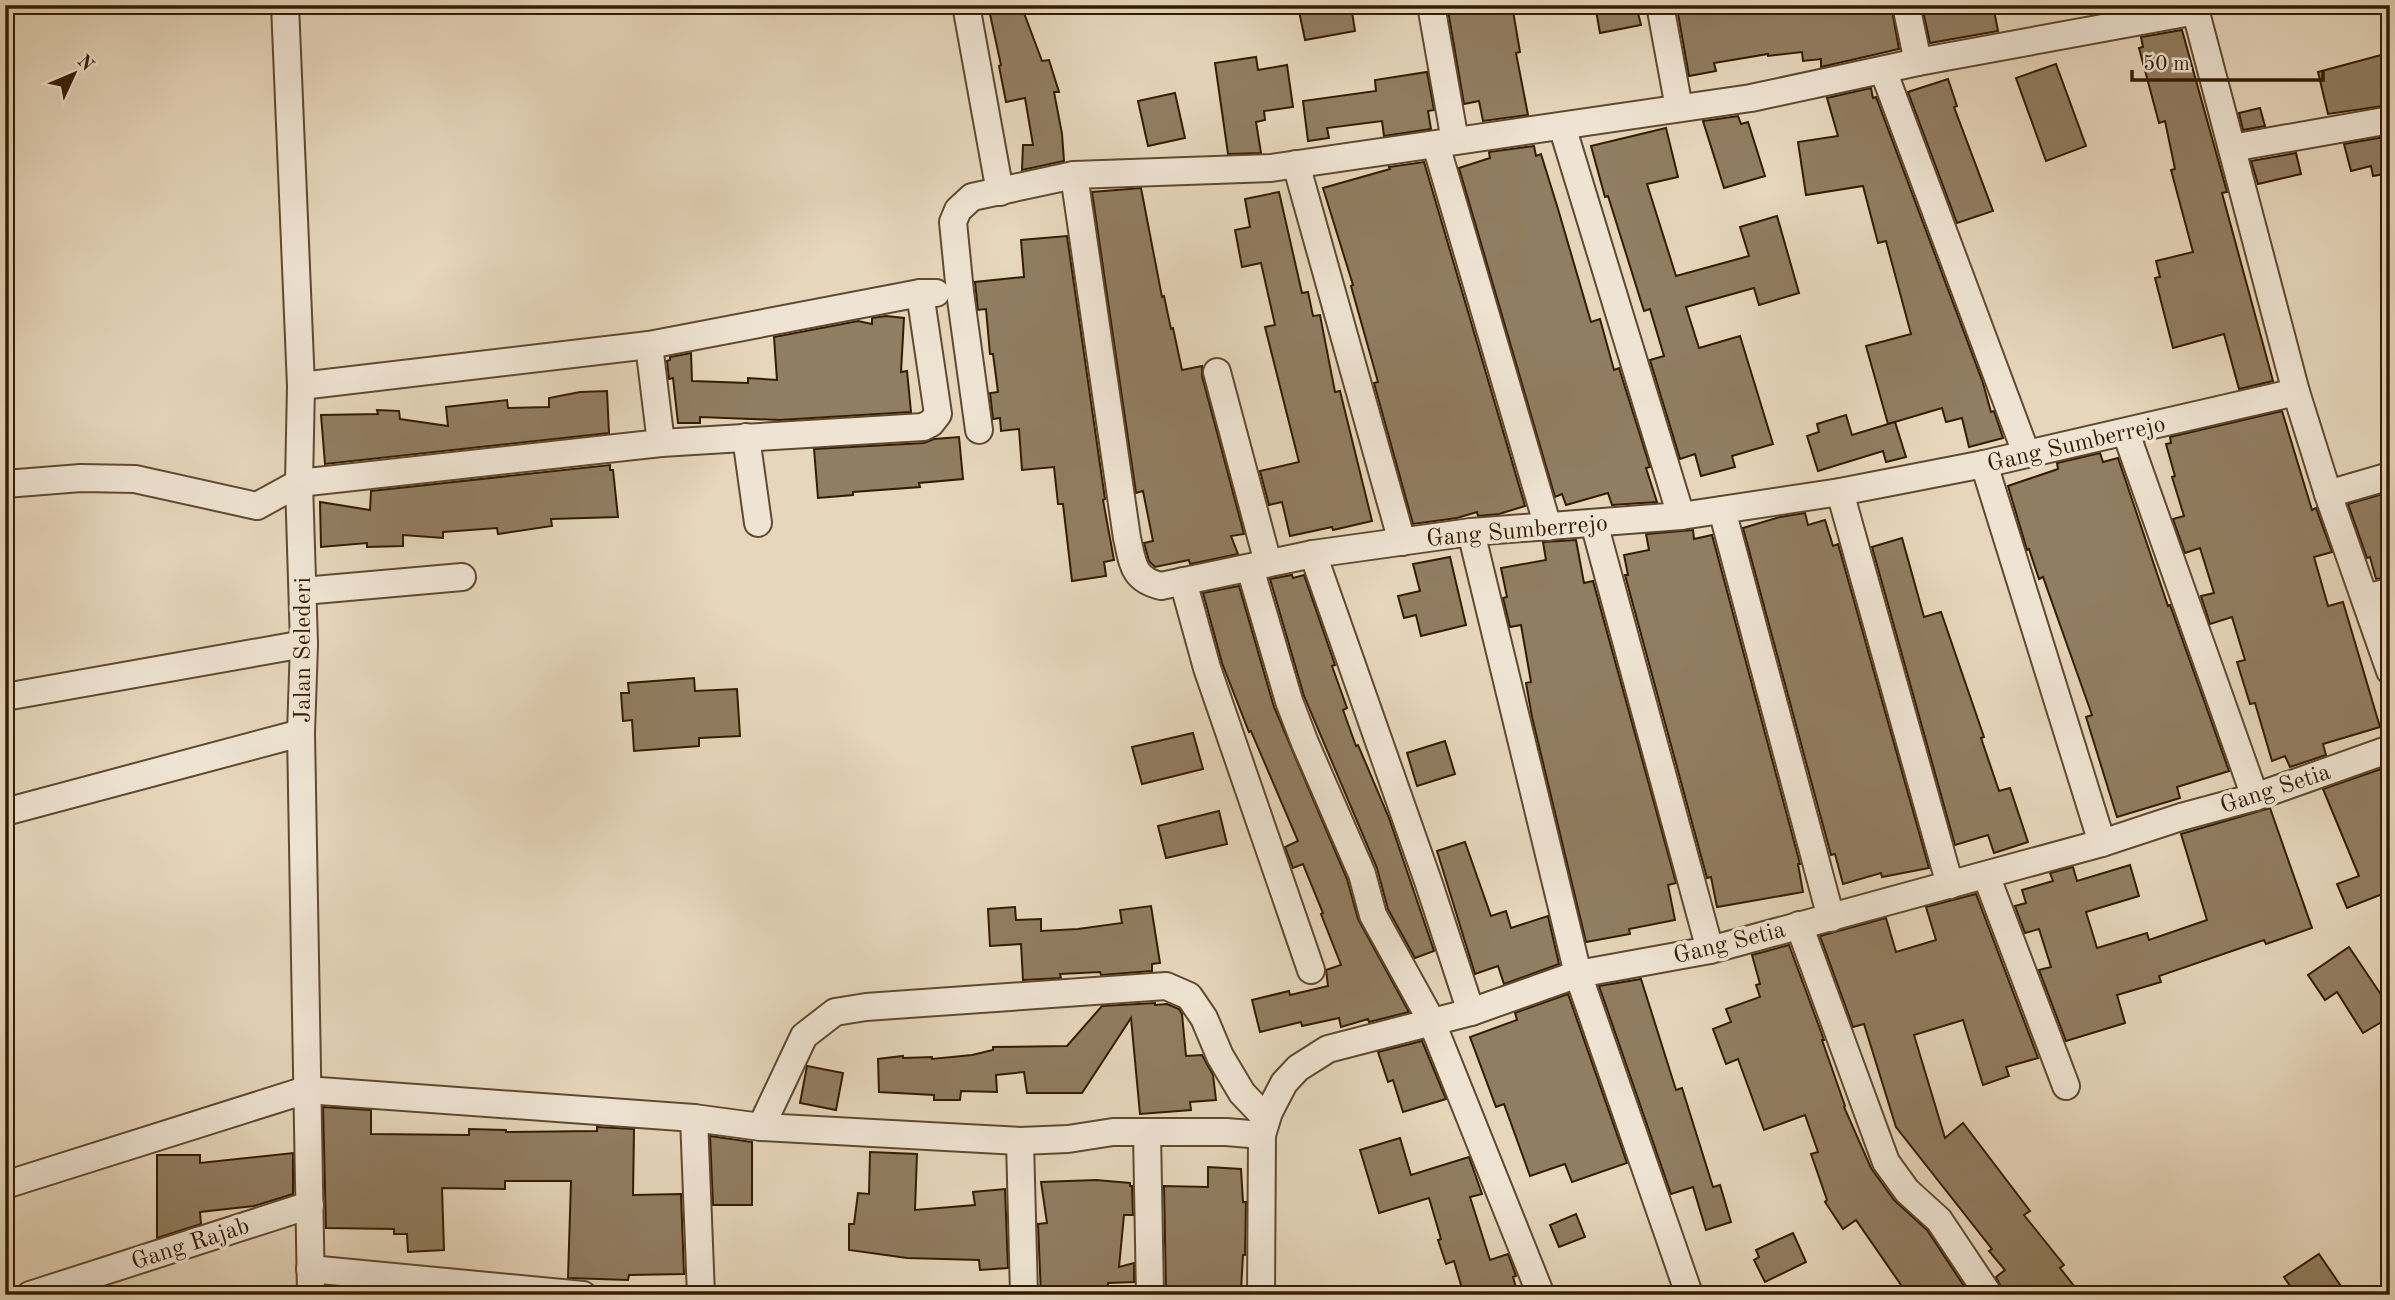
<svg xmlns="http://www.w3.org/2000/svg" width="2395" height="1300" viewBox="0 0 2395 1300" font-family="'Old Standard TT',serif">
<style>
.building{fill:#917d61;stroke:#341c00;stroke-width:2}
.lines{fill:none;stroke-linecap:round;stroke-linejoin:round}
.minor-casing{stroke:#604a2f;stroke-width:30}
.minor{stroke:#efe4d3;stroke-width:26}
.labels{text-anchor:middle;stroke-width:7;stroke-linejoin:round;paint-order:stroke}
.street-label{font-size:24px;fill:#341c00;stroke:#efe4d3}
</style>
<rect width="100%" height="100%" fill="#e6d6bb"/>
<filter id="stains"><feTurbulence type="fractalNoise" baseFrequency=".00286" numOctaves="4"/><feColorMatrix values="0 0 0 0 .2 0 0 0 0 .09 0 0 0 0 .02 0 0 0 .5 -.17"/></filter>
<radialGradient id="worn" r=".72"><stop offset=".6" stop-color="#630" stop-opacity="0"/><stop offset="1" stop-color="#630" stop-opacity=".3"/></radialGradient>
<g class="building">
<path d="M988,5H1021L1042,61L1049,60L1059,92H1054L1062,134L1064,161L1022,170L1023,145H1033L1025,98L1006,102L999,66L1001,65Z"/>
<path d="M1333,5H1351L1355,31L1305,40L1299,11Z"/>
<path d="M1447,5H1512L1520,52L1516,53L1528,115L1483,121L1479,101L1464,104Z"/>
<path d="M1595,5H1636L1641,25L1600,33Z"/>
<path d="M1694,5H1891L1899,49L1821,67V59L1803,61L1802,52L1768,56V54L1714,63L1716,71L1689,76L1677,8Z"/>
<path d="M1950,5H1993L1998,31L1930,43L1923,11Z"/>
<path d="M2182,30L2227,192L2222,193L2273,381L2239,389L2224,334L2173,348L2155,278L2160,277L2156,261L2193,252L2171,170L2175,169L2165,121L2159,123L2139,48L2143,47L2141,37Z"/>
<path d="M2385,54L2390,73V105L2328,114L2318,72Z"/>
<path d="M1256,57L1258,70L1287,65L1293,107L1264,111L1265,120L1256,122L1261,153L1228,154L1215,63Z"/>
<path d="M2056,64L2086,146L2046,161L2016,78Z"/>
<path d="M1427,72L1434,110L1428,111L1431,129L1384,136L1382,121L1327,128L1329,138L1308,141L1303,101L1376,91L1375,80Z"/>
<path d="M1948,79L1957,106L1954,107L1993,211L1957,223L1908,92Z"/>
<path d="M1871,88L1873,98L1876,97L1983,383L1991,412L1994,411L2003,438L1969,447L1962,418L1946,422L1942,408L1888,424L1866,346L1911,334L1886,241L1878,243L1863,186L1806,195L1798,142L1838,136L1827,98Z"/>
<path d="M1175,93L1185,138L1148,146L1138,101Z"/>
<path d="M2260,108L2265,126L2243,130L2239,113Z"/>
<path d="M1738,116L1741,124L1748,122L1765,176L1724,188L1703,121Z"/>
<path d="M1666,128L1678,177L1647,184L1676,276L1749,256L1740,227L1777,216L1799,293L1759,305L1754,288L1686,307L1699,348L1740,336L1773,444L1732,456L1735,467L1701,476L1695,454L1680,459L1650,360L1664,356L1650,309L1644,311L1608,196L1605,197L1591,146Z"/>
<path d="M2390,136V173L2373,176L2371,166L2351,171L2344,144Z"/>
<path d="M1534,146L1536,156L1541,154L1558,209L1591,322L1600,319L1614,370L1619,368L1650,467L1646,468L1657,502L1612,505L1608,493L1566,505L1562,494L1555,497L1459,168L1490,158L1489,152Z"/>
<path d="M2296,153L2301,174L2258,184L2251,161Z"/>
<path d="M1424,162L1525,506L1499,514L1478,516L1477,512L1457,518L1413,524L1374,383L1378,382L1351,286L1353,285L1323,188L1390,169L1389,167Z"/>
<path d="M1141,188L1162,297L1164,296L1171,329L1173,328L1182,370L1202,366V376L1244,534L1231,536L1238,554L1190,564L1189,560L1155,567L1149,561L1144,543L1153,541L1143,491L1136,493L1092,192Z"/>
<path d="M1279,192L1302,293L1308,292L1313,316L1320,315L1335,392L1340,391L1372,521L1333,530L1332,527L1290,536L1282,502L1269,505L1260,471L1299,462L1265,327L1275,325L1261,263L1242,267L1235,230L1250,227L1245,199Z"/>
<path d="M1067,236L1105,499L1103,500L1114,560L1104,562L1106,576L1072,581L1063,504H1058L1054,467L1022,470L1019,429L1001,431L1000,418L993,419L990,393L998,392L993,354H990L986,309L978,310L975,282L1024,277L1021,240Z"/>
<path d="M886,316L904,318L901,372L907,371L911,412L780,420L700,417V423H678L673,378L669,379L667,361L670,360V357L691,353L692,381L748,383V378L777,380L774,337L858,321L872,324V318Z"/>
<path d="M607,391L609,433L325,464L321,415L378,414L377,410L399,411L400,419L448,426L446,407L507,400L508,408L549,407V398L580,392Z"/>
<path d="M2282,411L2312,510L2316,508L2332,552L2314,557L2328,606L2343,602L2380,727L2323,744L2326,755L2290,767L2285,756L2272,761L2255,703L2250,704L2237,662L2245,660L2232,617L2210,624L2201,596L2214,593L2200,548L2185,553L2173,519L2184,516L2172,477L2175,476L2166,444L2171,443L2170,437Z"/>
<path d="M1846,415L1852,435L1895,422L1906,457L1886,462L1883,451L1818,471L1807,436L1819,432L1817,424Z"/>
<path d="M959,437L963,479L919,483L920,487L853,492V495L818,498L814,449L924,443L934,439Z"/>
<path d="M2100,453L2103,462L2118,458L2168,606L2170,605L2229,771L2177,787L2180,798L2117,817L2086,717L2092,715L2043,577L2039,579L2029,549L2027,550L2008,486L2058,469L2057,463Z"/>
<path d="M610,465V470H613L618,517L551,519L552,526L498,534L497,528L443,532V538L403,535V546L367,547V543L321,547L320,502L370,510L371,491Z"/>
<path d="M2390,492V577L2376,579L2370,557L2367,558L2348,504Z"/>
<path d="M1805,513L1808,525L1825,520L1833,546L1838,544L1929,868L1882,877L1881,873L1843,884L1835,854L1831,855L1743,528L1780,517Z"/>
<path d="M1693,530L1694,539L1712,535L1800,864H1798L1803,892L1717,907L1711,877L1707,878L1625,575H1628L1624,555L1649,550L1646,534Z"/>
<path d="M1902,538L1924,617L1941,612L1984,737L1981,738L1999,791L2010,788L2028,842L1994,853L1988,835L1955,845L1872,547Z"/>
<path d="M1576,540L1584,583L1593,581L1676,883L1668,885L1675,920L1629,929L1630,934L1586,942L1532,717L1526,683L1531,682L1521,625L1510,627L1503,598L1507,597L1501,568L1546,560L1543,542Z"/>
<path d="M1450,557L1466,625L1421,636L1416,615L1404,618L1398,596L1420,591L1413,564Z"/>
<path d="M1292,575L1293,578L1304,575L1335,665L1332,666L1347,708L1343,710L1356,746L1358,745L1389,818L1434,951L1415,958L1388,909L1377,868L1304,696L1270,579Z"/>
<path d="M1239,586L1274,707L1347,879L1358,919L1409,1012L1369,1022L1368,1019L1341,1027L1339,1018L1302,1026L1301,1022L1260,1032L1252,1000L1289,991L1290,995L1328,986L1326,970L1341,965L1321,914L1323,913L1303,864L1293,868L1285,847L1298,841L1251,731L1249,732L1222,663L1203,593Z"/>
<path d="M694,678L695,691L737,689L740,736L699,738V746L634,751L632,720L623,721L621,693H629L628,683Z"/>
<path d="M1193,733L1203,769L1142,784L1132,747Z"/>
<path d="M1445,741L1455,774L1417,786L1407,753Z"/>
<path d="M2384,768L2390,781V891L2347,908L2337,884L2359,876L2323,789Z"/>
<path d="M2270,808L2312,928L2266,944L2264,940L2159,976L2161,982L2117,995L2125,1023L2066,1041L2039,970L2051,967L2039,929L2025,933L2015,906L2026,903L2022,890L2053,881L2050,873L2073,867L2077,881L2130,865L2139,896L2086,912L2097,948L2147,933L2149,940L2207,920L2181,834Z"/>
<path d="M1219,811L1227,844L1166,858L1158,826Z"/>
<path d="M1465,842L1491,916L1506,911L1511,928L1548,916L1559,964L1504,984L1498,966L1475,974L1437,851Z"/>
<path d="M1976,894L2038,1058L2006,1067L2009,1076L1983,1085L1963,1020L1914,1035L1945,1138L1963,1123L2030,1211L2024,1215L2064,1265L2060,1268L2081,1295H2005L1996,1277L2005,1270L1989,1251L1992,1249L1896,1127L1864,1024L1853,1027L1820,936L1886,918L1896,952L1936,940L1926,907Z"/>
<path d="M1151,906L1160,963L1152,964V971L1101,975L1100,972L1060,974L1061,978L1023,980L1021,944L990,946L988,909L1015,907L1016,920L1041,919V931L1078,929L1122,923L1120,910Z"/>
<path d="M1789,945L1824,1040H1822L1845,1106L1844,1107L1871,1168L1894,1200L1927,1230L1970,1295H1908L1856,1220L1843,1229L1825,1202L1827,1200L1811,1154L1818,1152L1805,1115L1764,1130L1738,1059L1726,1064L1713,1029L1731,1022L1726,1009L1760,997L1756,985L1760,984L1752,955Z"/>
<path d="M2349,947L2390,1008V1017L2363,1033L2337,992L2325,1000L2308,975Z"/>
<path d="M1641,979L1676,1090L1682,1088L1713,1187L1720,1185L1731,1222L1706,1230L1693,1187L1671,1194L1599,986Z"/>
<path d="M1568,994L1627,1163L1572,1182L1565,1164L1530,1176L1504,1104L1496,1107L1470,1037L1517,1020L1515,1013Z"/>
<path d="M1155,1003V1005L1167,1004L1179,1009L1182,1014L1186,1056L1202,1055L1213,1075L1216,1100L1190,1102L1191,1110L1140,1114L1131,1018L1082,1093H1027L1024,1072L996,1075L997,1092L961,1091L960,1100H934V1095L879,1092L878,1059L903,1056V1058L932,1057V1059L972,1055L993,1050V1047L1067,1046L1102,1006Z"/>
<path d="M1422,1041L1446,1099L1403,1112L1393,1080L1388,1082L1378,1052Z"/>
<path d="M807,1066L843,1073L836,1110L800,1103Z"/>
<path d="M323,1107L371,1110V1134L469,1135V1129L506,1130V1132L597,1131V1127L634,1129L633,1195L681,1194L684,1274L629,1275L628,1280L568,1278L571,1181H505V1189L442,1188L444,1250L408,1252L407,1234H394V1229L326,1228Z"/>
<path d="M710,1136L752,1142V1205H713Z"/>
<path d="M1400,1138L1411,1175L1469,1157L1482,1194L1470,1197L1490,1260L1508,1254L1516,1276L1513,1277L1518,1295H1475L1473,1289L1463,1292L1454,1261L1446,1264L1438,1240L1441,1239L1429,1198L1379,1213L1360,1150Z"/>
<path d="M870,1152L917,1154L915,1210L975,1205L973,1192L1005,1189L1008,1268L980,1270L979,1260L907,1258L849,1250V1224H854L858,1193L869,1194Z"/>
<path d="M293,1153V1194L254,1206L200,1212L201,1224L157,1238V1155H200V1163Z"/>
<path d="M1208,1167L1241,1169L1243,1202H1246L1245,1255H1243L1241,1290L1210,1291V1287L1166,1290L1164,1186L1208,1187Z"/>
<path d="M1096,1180L1130,1183V1186H1132L1133,1215H1124L1119,1267L1134,1263V1282L1108,1283L1107,1294L1075,1288V1295H1041L1038,1224L1047,1223L1041,1182Z"/>
<path d="M1576,1214L1585,1237L1559,1247L1550,1225Z"/>
<path d="M1793,1233L1806,1262L1765,1282L1754,1260L1759,1257L1756,1250Z"/>
<path d="M2319,1254L2347,1295H2296L2284,1277Z"/>
</g>
<g class="lines">
<g class="minor-casing">
<g id="minor">
<path d="M285,5L301,386L299,483L304,644L301,733L311,1295"/>
<path d="M966,5L1000,192"/>
<path d="M1431,5L1455,141"/>
<path d="M1660,5L1679,108"/>
<path d="M1906,5L1918,62"/>
<path d="M2194,5L2296,392L2328,494L2390,671"/>
<path d="M1883,70L2026,453"/>
<path d="M1562,126L1681,516"/>
<path d="M1436,145L1548,527"/>
<path d="M2232,148L2390,120"/>
<path d="M1296,164L1402,542"/>
<path d="M1074,175L1127,538C1133,563 1132,579 1161,586L1313,554L1471,532L1681,516L1840,492L1984,464L2296,392"/>
<path d="M649,345L661,443"/>
<path d="M1217,372L1268,563"/>
<path d="M301,386L649,345L920,293H936"/>
<path d="M979,430L960,292L953,222L958,210L972,197L1074,175L1271,168L1751,98L1918,62L2196,11"/>
<path d="M2126,433L2255,797"/>
<path d="M746,437L758,523"/>
<path d="M1984,464L2102,843"/>
<path d="M5,484L81,478L135,479L257,506L299,483L661,443L923,427L931,423L938,414L920,293"/>
<path d="M1840,492L1950,885"/>
<path d="M2328,494L2390,476"/>
<path d="M1722,510L1831,918"/>
<path d="M1594,523L1710,950"/>
<path d="M1471,532L1578,974L1689,1294"/>
<path d="M1313,554L1429,884L1471,1012"/>
<path d="M1250,568L1289,701L1305,743L1362,874L1373,915L1431,1020L1541,1295"/>
<path d="M1183,581L1207,668L1311,970"/>
<path d="M303,591L462,577"/>
<path d="M2365,598L2390,592"/>
<path d="M5,697L304,644"/>
<path d="M5,812L301,733"/>
<path d="M1986,875L2066,1086"/>
<path d="M1799,925L1886,1162L1907,1191L1939,1220L1989,1295"/>
<path d="M694,1118L701,1295"/>
<path d="M761,1127L804,1036L835,1012L866,1007L1166,986L1189,996L1204,1018L1220,1056L1242,1093L1261,1113L1269,1112"/>
<path d="M1147,1133L1150,1295"/>
<path d="M1020,1141L1024,1295"/>
<path d="M5,1185L306,1090L694,1118L761,1127L1020,1141L1068,1139L1113,1132H1226L1262,1135"/>
<path d="M310,1269L583,1295"/>
<path d="M30,1295L310,1205"/>
<path d="M1261,1295L1262,1135L1269,1112L1284,1083L1298,1068L1328,1049L1471,1012L1578,974L1710,950L2102,843L2181,817L2255,797L2390,749"/>
</g>
</g>
<use href="#minor" class="minor"/>
</g>
<g class="labels">
<g class="street-label">
<text transform="translate(2076 443) rotate(-13)" y="8">Gang Sumberrejo</text>
<text transform="translate(1517 530) rotate(-5)" y="8">Gang Sumberrejo</text>
<text transform="translate(302 650) rotate(-90)" y="8">Jalan Selederi</text>
<text transform="translate(2275 788) rotate(-18)" y="8">Gang Setia</text>
<text transform="translate(1729 942) rotate(-14)" y="8">Gang Setia</text>
<text transform="translate(190 1243) rotate(-18)" y="8">Gang Rajab</text>
</g>
</g>
<rect width="2395" height="1300" fill="none" stroke="#e6d6bb" stroke-width="28"/>
<rect x="7" y="7" width="2381" height="1286" fill="none" stroke="#341c00" stroke-width="3.5"/>
<rect x="14" y="14" width="2367" height="1272" fill="none" stroke="#341c00" stroke-width="2"/>
<g transform="translate(74 74) rotate(46)" stroke="#efe4d3" stroke-width="5" paint-order="stroke">
<path d="M0-5L12 26L0 18L-12 26Z" fill="#341c00"/>
<text y="-10" font-size="19" font-weight="bold" text-anchor="middle" fill="#341c00">N</text>
</g>
<path d="M2132 70v10h191v-10" fill="none" stroke="#341c00" stroke-width="3.5"/>
<text x="2143" y="70" font-size="21" fill="#341c00" stroke="#efe4d3" stroke-width="5" paint-order="stroke">50 m</text>
<rect width="100%" height="100%" filter="url(#stains)"/>
<rect width="100%" height="100%" fill="url(#worn)"/>
</svg>
